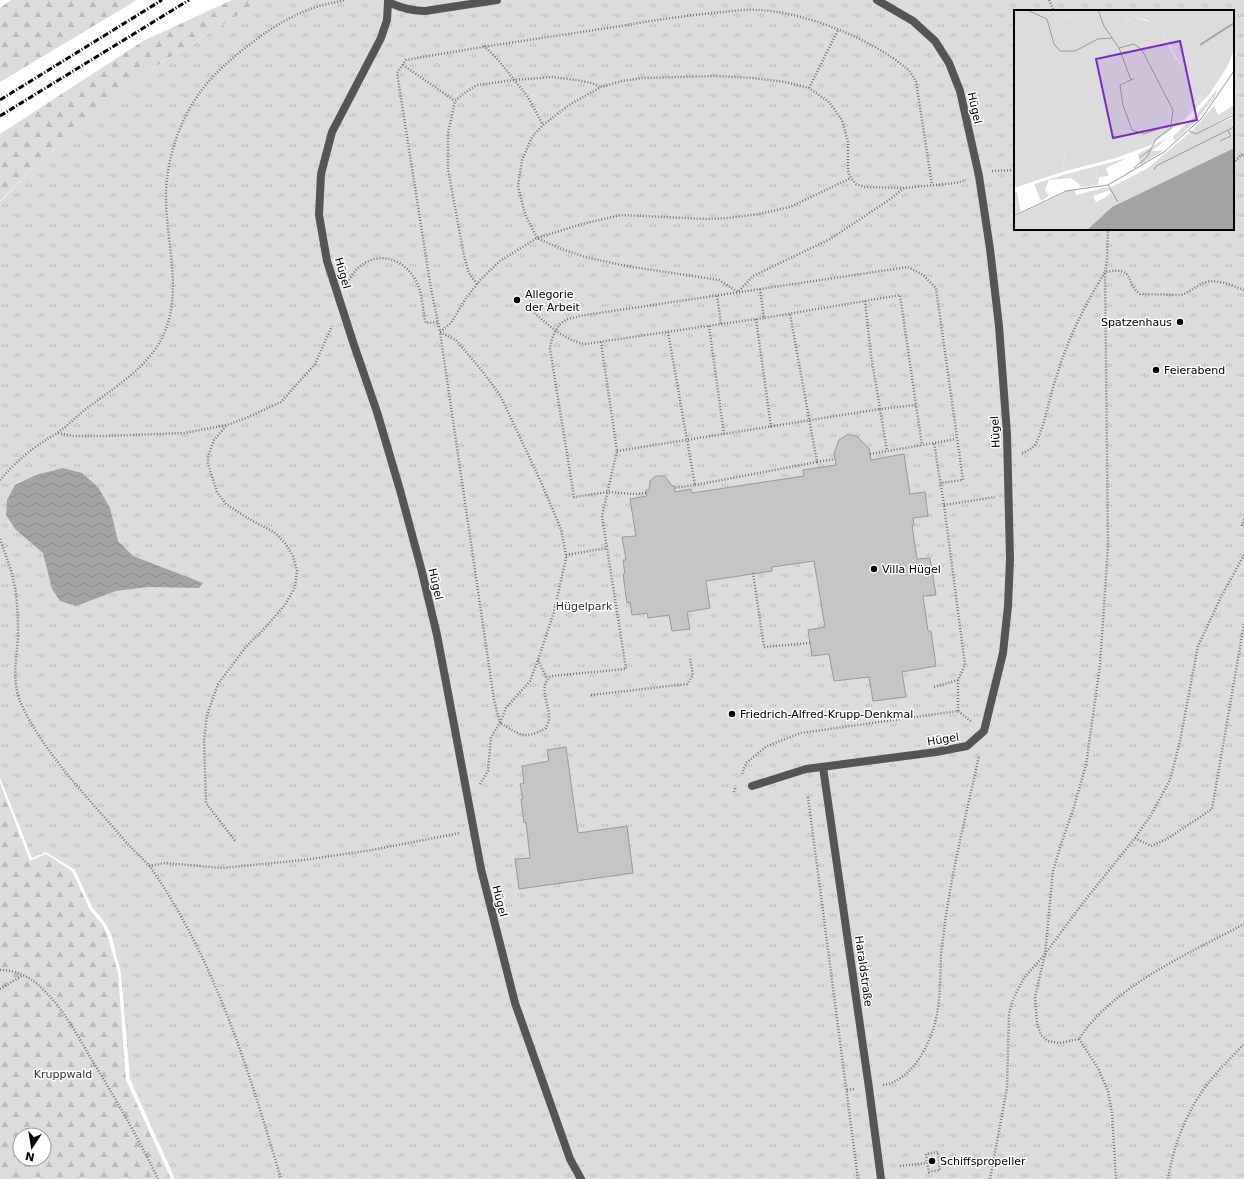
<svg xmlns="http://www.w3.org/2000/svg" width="1244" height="1179" viewBox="0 0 1244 1179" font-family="'DejaVu Sans',sans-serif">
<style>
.grass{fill:url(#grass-tufts);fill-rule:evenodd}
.forest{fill:url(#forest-firs);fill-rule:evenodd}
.water{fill:url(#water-waves)}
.building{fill:#c4c4c4;stroke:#999}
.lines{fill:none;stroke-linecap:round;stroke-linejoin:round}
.path{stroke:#777;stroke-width:2.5;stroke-dasharray:1 2;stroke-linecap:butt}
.service{stroke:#555;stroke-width:8}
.rail{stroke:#000;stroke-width:3;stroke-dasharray:6 2 1 2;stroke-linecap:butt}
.poi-dot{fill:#000;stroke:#fff;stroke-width:1.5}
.labels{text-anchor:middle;stroke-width:3;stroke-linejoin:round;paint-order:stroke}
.street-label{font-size:11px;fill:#000;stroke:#fff}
.poi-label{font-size:11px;fill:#000;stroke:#fff;text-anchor:start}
.park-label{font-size:11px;fill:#333;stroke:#fff}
.inset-river{fill:none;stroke:#a3a3a3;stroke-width:2}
.inset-road{fill:none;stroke:#999;stroke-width:1}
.view{fill:#7b2cbf;fill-opacity:0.15;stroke:#7b2cbf;stroke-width:2}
.inset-edge{fill:none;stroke:#000;stroke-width:2}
</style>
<defs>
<pattern id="grass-tufts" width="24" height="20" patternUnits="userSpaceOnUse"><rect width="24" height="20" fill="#dcdcdc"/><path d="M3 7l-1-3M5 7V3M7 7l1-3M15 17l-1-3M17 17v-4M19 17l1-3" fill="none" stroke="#bbb"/></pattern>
<pattern id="forest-firs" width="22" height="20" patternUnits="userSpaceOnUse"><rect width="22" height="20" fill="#dcdcdc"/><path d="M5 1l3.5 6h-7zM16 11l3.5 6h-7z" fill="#bbb"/></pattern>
<pattern id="water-waves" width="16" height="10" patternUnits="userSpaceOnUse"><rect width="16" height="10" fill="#a3a3a3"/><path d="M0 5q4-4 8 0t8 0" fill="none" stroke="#8b8b8b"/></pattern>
</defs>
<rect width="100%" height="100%" fill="#fff"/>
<path class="grass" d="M262,0H1244V1179H175L130,1079L121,973L111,934L105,923L92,907L75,870L46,852L32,858L0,778V202L38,163L153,68ZM1015,11H1233V229H1015Z"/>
<g class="forest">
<path d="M11,0H137L0,82V8Z"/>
<path d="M232,0H262L153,68L38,163L0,201V134L143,41Z"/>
<path d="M0,783L30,861L46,854L72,871L90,910L102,924L107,934L118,973L126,1080L171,1179H0ZM20,1135H44V1159H20Z"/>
</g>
<path class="water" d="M63,468L82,473L98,487L110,508L118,541L133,556L203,583L199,588L148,587L116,591L76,606L60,601L52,589L43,553L15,529L6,515L7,500L15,485L36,475Z"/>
<g class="building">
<path d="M848,434L858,437L868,448H869L871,460L904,454L910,494L925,492L928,516L913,518L914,525H912L917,559L930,558L936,595L923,596L928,631H931L936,666L902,672L906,697L873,701L869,677L834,681L829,654L812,656L808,630L825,627L814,561L772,567V571L706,581L710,608L687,612L690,629L672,631L669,615L648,618L647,613L632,615L630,602L627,603L623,574H625L623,560H626L622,537L636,536L630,499L647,496L646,490H649L650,481L653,478L656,476H664L667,479L672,486H674L675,492L691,489L692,493L804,476L803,470L836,465L834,453L839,440Z"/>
<path d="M566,747L578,833L627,826L633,873L519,889L515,859L530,858L526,822L524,823L521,799H523L520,784L524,783L522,766L549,761L547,750Z"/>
</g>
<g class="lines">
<g class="path">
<path d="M1049,0L1054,11"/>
<path d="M484,46L499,61L528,97L543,125"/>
<path d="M403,65L455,101"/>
<path d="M809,88L838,30"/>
<path d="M1233,163L1244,153"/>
<path d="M992,171L1015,170"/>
<path d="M904,188L889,200L830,239L753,276L738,292L719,280L626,266L585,257L559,248L537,238L525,214L518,186L522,160L532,137L543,125L569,105L601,87L622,81L642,78L716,76L753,78L785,82L809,88L829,102L842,120L848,142V171L851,178L856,184L865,187L904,188L956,183L966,180"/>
<path d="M349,280C366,249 402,252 417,283C423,295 422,310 426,323L438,322"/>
<path d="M477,284L469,273L464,256L448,169V133L455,101L463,94L477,85L514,80L552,77L576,80L592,83L600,87"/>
<path d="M760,289L764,318L900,295L916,405"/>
<path d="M865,301L871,355L880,409L916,405L922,445"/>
<path d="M530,309C546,323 563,340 585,344L721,324L717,295"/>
<path d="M756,319L771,427"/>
<path d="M721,324L764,318"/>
<path d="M709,326L724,434"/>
<path d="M668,332L695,485L674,488"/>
<path d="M601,342L617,451L602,516L626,669L551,676C537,687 550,704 549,719C549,722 547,725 546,728C523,741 520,734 500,723L506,708L530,681L538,660L554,612L566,558V555L561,529L541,482L500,395L483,372L456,340L440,332L431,289L397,73L406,60C478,47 549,37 621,26C655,20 689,15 723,12C734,11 746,9 757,10C802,11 873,39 907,69C911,72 913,77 916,81L932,185"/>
<path d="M226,426L214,440L208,456V464L217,492L226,504L249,519L274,532L285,543L293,556L297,571L295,587L285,605L262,631L245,648L218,684L207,715L204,740L206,803L236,842"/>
<path d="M58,433L73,436H105L184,433L227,425L246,418L281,402L315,364L332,326"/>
<path d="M617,451L880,409L887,451"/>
<path d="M1022,453C1028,451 1033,448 1036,443C1046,422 1049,397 1057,375C1068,338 1085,305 1105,272C1137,266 1124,283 1140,294L1181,295C1188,293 1194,288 1201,284C1214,277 1231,285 1244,290"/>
<path d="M870,454L934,443"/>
<path d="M817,462L835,459"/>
<path d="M0,480C13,464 31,449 49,438C52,436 55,435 57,433C66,427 74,419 82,412C109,391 144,371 161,340C185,295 165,241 166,193C167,156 181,116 204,87C217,71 233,57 249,45C267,31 286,18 308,10C320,5 333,3 345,0"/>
<path d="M695,485L817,462L790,314"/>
<path d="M646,493L635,494L608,492L574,497L550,349C551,339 556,325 566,320C569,318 575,318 579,316L908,267L923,275L936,288L963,480L940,483"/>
<path d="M944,505L995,497"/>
<path d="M1244,519L1242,525L1244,527"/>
<path d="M0,539C8,561 16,582 17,605C18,616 18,627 18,638C16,664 11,683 23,708C48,758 90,800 126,842C134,851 144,859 151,868C216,962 249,1071 281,1179"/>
<path d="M566,555L607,548"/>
<path d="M1244,555L1222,595L1198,646L1180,741L1170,780L1151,815L1135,838L1082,904L1045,954L1035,997L1037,1024L1041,1035L1048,1041L1059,1043L1079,1039C1113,986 1190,953 1244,924"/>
<path d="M753,573L764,647L810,643"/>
<path d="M538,660L547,679"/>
<path d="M958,680V711"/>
<path d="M934,687L958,680L965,665L944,505L934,443L956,439"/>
<path d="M591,695L687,684L693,675L690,659"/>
<path d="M742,774L746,763L767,746L801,733L958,711L972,722"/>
<path d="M480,784L488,771L491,737L500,723L494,700L440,332L451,323L466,298L481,279L500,261L537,238L582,224L621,215L707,219L728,218L759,214L790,207L851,178"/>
<path d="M734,792L736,786"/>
<path d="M808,797L858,1179"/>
<path d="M1135,838L1151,846L1167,839L1212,809L1244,624"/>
<path d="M149,866L165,863L222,868L304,860L372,850L460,833"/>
<path d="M0,970C13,970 26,975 36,983C60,1003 75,1031 90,1057C114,1096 138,1137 158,1179"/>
<path d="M0,989L23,975"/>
<path d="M1079,1039L1098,1068L1108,1091L1112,1113L1116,1179"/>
<path d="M883,1085C909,1081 925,1053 933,1030C941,1005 940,980 941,955C942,944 944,933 945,922C953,866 967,811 979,756"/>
<path d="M847,1090L854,1089"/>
<path d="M900,1166L927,1163L929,1172L940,1170L938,1152L926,1154L927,1163"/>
<path d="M990,1179L1007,1088L1009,1014L1012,1002L1017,991L1024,978L1045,954L1053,871L1061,844L1073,810L1086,765L1100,665L1108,546L1105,272L1107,259L1108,229"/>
<path d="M1168,1179C1173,1148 1185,1116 1203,1090C1215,1073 1230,1059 1244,1044"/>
</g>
<g class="service">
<path d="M388,0V2C401,8 411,11 425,11L497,0"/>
<path d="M388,2L387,20L381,38L332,132L321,174L319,215L327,261L353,342L377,412L400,490L421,568L437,635L452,714L481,869L515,1003L570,1159L581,1179"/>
<path d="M823,767L869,1088L881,1179"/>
<path d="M752,786L806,769L936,752L967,746L984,731L1003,653L1008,606L1010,559L1007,434L999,326L990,249L979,176L960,91L949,63L935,41L913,21L877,0"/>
</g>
<g class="rail">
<path d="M0,100L162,0"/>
<path d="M0,116L189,0"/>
</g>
</g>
<g class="poi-dot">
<circle cx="517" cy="300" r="4"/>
<circle cx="1180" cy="322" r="4"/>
<circle cx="1156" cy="370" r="4"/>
<circle cx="874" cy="569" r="4"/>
<circle cx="732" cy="714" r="4"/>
<circle cx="932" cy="1161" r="4"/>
</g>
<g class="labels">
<g class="street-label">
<text transform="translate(975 108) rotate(77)" y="4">Hügel</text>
<text transform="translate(343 273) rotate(74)" y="4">Hügel</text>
<text transform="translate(995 432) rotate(-93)" y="4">Hügel</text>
<text transform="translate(436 584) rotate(77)" y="4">Hügel</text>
<text transform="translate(943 739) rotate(-9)" y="4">Hügel</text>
<text transform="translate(500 901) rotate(76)" y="4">Hügel</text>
<text transform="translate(864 971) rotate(82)" y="4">Haraldstraße</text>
</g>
<g class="poi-label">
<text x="525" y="298">Allegorie<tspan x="525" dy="13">der Arbeit</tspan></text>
<text x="1172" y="326" text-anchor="end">Spatzenhaus</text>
<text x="1164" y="374">Feierabend</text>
<text x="882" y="573">Villa Hügel</text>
<text x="740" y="718">Friedrich-Alfred-Krupp-Denkmal</text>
<text x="940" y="1165">Schiffspropeller</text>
</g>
<g class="park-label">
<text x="584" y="610">Hügelpark</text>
<text x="63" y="1078">Kruppwald</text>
</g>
</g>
<g transform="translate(1014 10)">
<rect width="220" height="220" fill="#fff"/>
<path d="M82,0H110L111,13L121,7L136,12L147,20L162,49L174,60L178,72L191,79L172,108L137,135L102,148L48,162L51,143L69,82L40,41L35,15L45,8L64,7ZM220,114V138L98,197L73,220H0V212L34,197L79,186L82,192L90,188L97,183L95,179L99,176L115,168L116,170ZM155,127L138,141L150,140L127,155L124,144Z" fill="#dcdcdc"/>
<path d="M0,0L82,1L64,7L45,8L35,15L40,41L69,82L71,95L68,114L51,143L48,162L0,178ZM110,0H220V41L213,57L194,86L161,119L178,100L191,79L178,72L174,60L163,49L147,20L133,10L121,7L110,13ZM203,79L201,87L181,112L161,131L159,127L157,128L183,104ZM220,95V104L191,119L220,107L218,116L116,170L115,168L134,158L180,119L200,96L204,105ZM113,148L94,157L92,159L95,166L85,167L84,175L67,177L66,175L82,172L83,156ZM56,163L57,168L35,170L31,180L35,186L27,191L20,174ZM93,177L96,180L79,186L41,196L33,201L36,206L26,212L29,217L25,220H18L23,212L35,207L33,202L29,206L24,205L23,208L12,206L0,215V207L54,181L61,180L62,185ZM3,182L7,202L0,205V183Z" fill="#dcdcdc"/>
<path d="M83,156L82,173L66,175L57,168L56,163Z" fill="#dcdcdc"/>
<path d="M56.5 197a5.5 5.5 0 1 1 11 0a5.5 5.5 0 1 1-11 0ZM45,204L49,211L48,207L51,205L59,219L45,220L40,213L30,219L26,213Z" fill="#dcdcdc"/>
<path d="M220,138V220H73L98,197Z" fill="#a3a3a3"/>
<path class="inset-river" d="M186,35L220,13M91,220L105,195H121L220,151"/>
<path class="inset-road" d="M13,0L33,9L40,34L46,41H61L84,29L98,28M84,0L90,16L105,38L117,70M105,38L120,34L128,40L159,100L157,115M175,121L182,124L220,105M206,131L217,126L214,121M125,148L136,140M120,158L133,147L142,129L157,118L155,115L130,124L118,120L109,95L106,75L121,68M140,160L142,156L220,117M94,175L104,192M0,206L52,181L94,175L150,142L187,109L220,61"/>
<path class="view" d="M166,31L183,110L99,128L82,49Z"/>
<rect width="220" height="220" class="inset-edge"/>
</g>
<g transform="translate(32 1147) rotate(192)"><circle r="19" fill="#ffffff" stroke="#999999"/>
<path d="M0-3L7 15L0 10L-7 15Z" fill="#000000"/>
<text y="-6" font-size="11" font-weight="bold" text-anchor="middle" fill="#000000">N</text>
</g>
</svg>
